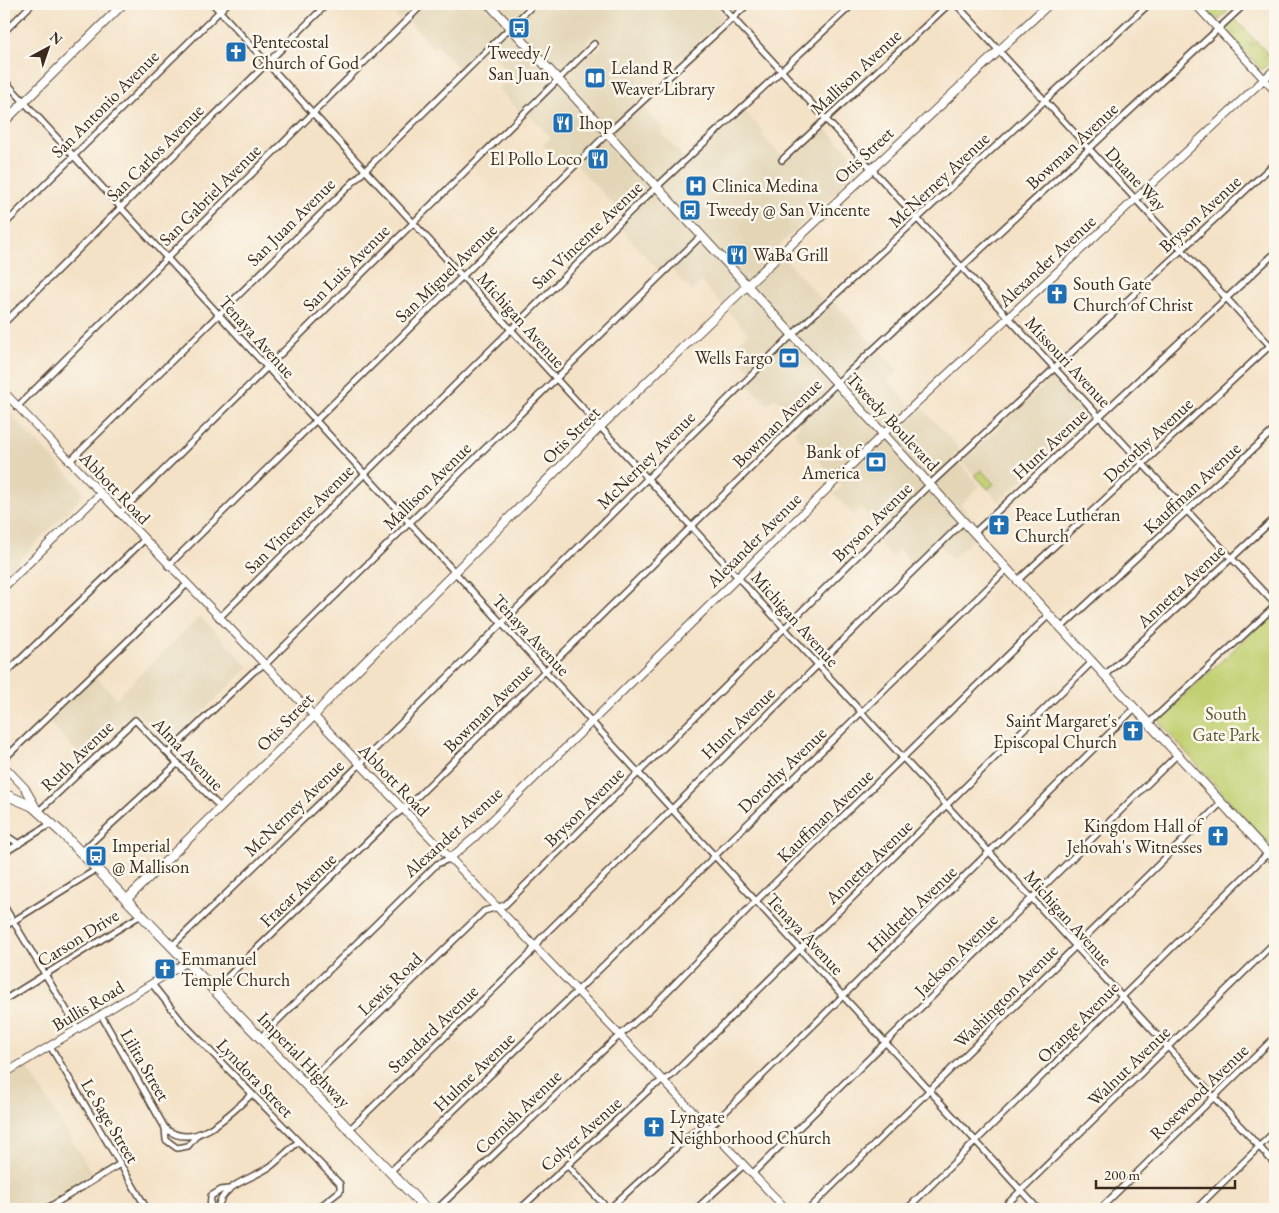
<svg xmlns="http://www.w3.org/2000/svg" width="1279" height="1213" viewBox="0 0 1279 1213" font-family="'EB Garamond',serif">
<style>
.built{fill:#e3d6b7;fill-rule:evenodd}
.grass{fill:url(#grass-tufts);stroke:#7e7d48}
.green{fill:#c2d072;stroke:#7e7d48}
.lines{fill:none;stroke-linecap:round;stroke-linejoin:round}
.minor-casing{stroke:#574637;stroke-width:8}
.tertiary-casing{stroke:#574637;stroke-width:9}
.secondary-casing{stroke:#574637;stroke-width:10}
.primary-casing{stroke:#574637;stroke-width:11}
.minor{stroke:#fff;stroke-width:5}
.tertiary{stroke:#fff;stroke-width:7}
.secondary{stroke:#fff;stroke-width:8}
.primary{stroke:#fff;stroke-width:9}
.labels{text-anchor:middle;stroke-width:5;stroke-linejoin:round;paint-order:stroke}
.poi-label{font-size:18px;fill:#3b2a1e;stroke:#fbf7ec;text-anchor:start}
.street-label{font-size:18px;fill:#3b2a1e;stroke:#fbf7ec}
.park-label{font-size:18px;fill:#5d5433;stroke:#fbf7ec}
</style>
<defs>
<pattern id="grass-tufts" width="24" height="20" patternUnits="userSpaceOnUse" patternTransform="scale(1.25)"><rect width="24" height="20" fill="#c2d072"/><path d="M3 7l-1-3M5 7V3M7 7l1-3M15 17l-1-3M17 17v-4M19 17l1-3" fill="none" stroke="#a8b362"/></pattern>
</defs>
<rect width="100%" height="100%" fill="#fbf7ec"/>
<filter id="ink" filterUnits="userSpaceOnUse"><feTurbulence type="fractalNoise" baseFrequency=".02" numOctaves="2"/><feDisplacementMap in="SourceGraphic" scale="10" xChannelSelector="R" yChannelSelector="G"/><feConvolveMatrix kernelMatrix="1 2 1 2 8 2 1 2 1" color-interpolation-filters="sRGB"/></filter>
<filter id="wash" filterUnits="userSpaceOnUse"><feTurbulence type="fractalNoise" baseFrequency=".0096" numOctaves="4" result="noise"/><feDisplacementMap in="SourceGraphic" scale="20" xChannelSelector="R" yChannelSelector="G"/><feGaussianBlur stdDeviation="1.12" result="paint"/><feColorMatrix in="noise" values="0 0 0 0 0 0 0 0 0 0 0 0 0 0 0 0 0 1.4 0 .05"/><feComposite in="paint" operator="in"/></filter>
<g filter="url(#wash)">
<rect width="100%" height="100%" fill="#f4e2c7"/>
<g class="built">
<path d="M384,4H579L583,8L588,4H714L724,14L723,18L637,99L664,129L661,133L689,163L745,111L763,131L761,134L786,161L824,127L861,164L862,168L776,249L823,300L836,304L899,371L888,381L917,413L923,409L960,449L953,456L980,486L961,505L983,529L952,559L936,541L912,564L899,550L891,556L878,543L885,535L860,507L853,514L834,494L842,486L794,433L800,425L776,397L767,405L748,385L756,377L731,350L748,333L701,282L691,291L665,263L658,270L621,229L628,221L573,161L564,168L543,145L551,138L530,115L526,118L498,88L512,75L484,45L459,69L437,45L433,48L404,16L399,20ZM591,37H597L601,42V47L596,52L587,42Z"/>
<path d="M1055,375L1092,415L999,502L962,462Z"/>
<path d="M4,407L83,490L84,494L4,576Z"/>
<path d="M200,616L249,667L175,738L171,740L162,739L135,710L84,759L47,720L94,675L116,698Z"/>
<path d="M27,1066L92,1173L51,1199L22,1209H4V1080Z"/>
</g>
<g class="grass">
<path d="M1201,4H1220L1228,12L1218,21Z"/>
<path d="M1235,19L1273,59L1262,70L1224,29Z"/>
</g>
<g class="green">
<path d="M981,470L994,484L988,489L975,475Z"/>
<path d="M1275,611V852L1159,722V719Z"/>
</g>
</g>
<g filter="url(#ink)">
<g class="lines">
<g class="minor-casing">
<g id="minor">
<path d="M213,4L1275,1164"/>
<path d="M720,4L1139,460L1275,604"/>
<path d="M956,4L1275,351"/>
<path d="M4,32L32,4"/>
<path d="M4,80L1038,1209"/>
<path d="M782,160L949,4"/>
<path d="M4,225L227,4"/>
<path d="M4,323L327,4"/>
<path d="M17,407L423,4"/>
<path d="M69,462L534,4"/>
<path d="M119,514L594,44"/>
<path d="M974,533L1275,253"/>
<path d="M168,566L608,133L748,4"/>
<path d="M1018,580L1275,341"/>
<path d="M219,618L633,209L853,4"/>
<path d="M1062,627L1275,429"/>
<path d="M4,675L144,540"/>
<path d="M1105,675L1275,518"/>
<path d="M1149,723L1275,606"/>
<path d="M168,753L253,672L268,662L702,235"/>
<path d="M4,759L186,585"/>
<path d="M39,811L135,720L221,808"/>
<path d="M4,834L19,844"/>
<path d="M81,852L178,763"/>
<path d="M4,853L52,823"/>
<path d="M4,906L78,1029"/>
<path d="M4,927L97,869"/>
<path d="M172,946L350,774L793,334L1149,4"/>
<path d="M152,984L183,1023L340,1184V1191L317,1209"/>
<path d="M214,990L393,817L410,804L837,383L1245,4"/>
<path d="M4,1000L141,915"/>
<path d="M101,1015L165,1128C194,1153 230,1114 252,1094"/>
<path d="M260,1038L437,864L449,859"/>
<path d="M50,1046L147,1209"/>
<path d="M305,1085L484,911L505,905L930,484L1275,163"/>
<path d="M165,1128L166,1140L177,1148L188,1146L197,1135"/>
<path d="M708,1129L1135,708"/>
<path d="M349,1130L529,955L540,939L964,521"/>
<path d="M567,1165L608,1209"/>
<path d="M390,1172L607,962L1007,569"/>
<path d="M752,1174L1178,754"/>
<path d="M42,1209L51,1206L120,1164"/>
<path d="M210,1209L211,1196L221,1190L228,1189"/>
<path d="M218,1209C221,1184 253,1179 271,1166C280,1159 289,1150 298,1142"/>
<path d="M437,1209L611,1043L650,1009L756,901L1049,615"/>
<path d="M520,1209L652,1087L671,1076L1093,661"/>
<path d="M609,1209L703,1123"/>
<path d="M696,1209L744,1165"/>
<path d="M809,1209L1222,802"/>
<path d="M907,1209L1268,853"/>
<path d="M1002,1209L1275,942"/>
<path d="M1100,1209L1275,1037"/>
<path d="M1196,1209L1275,1131"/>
</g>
</g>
<g class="tertiary-casing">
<g id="tertiary">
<path d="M1195,4L1275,91"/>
<path d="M4,392L786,1209"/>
<path d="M4,587L100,494"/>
<path d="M4,766L25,788L37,809"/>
<path d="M449,859L474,838L883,434L1275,69"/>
<path d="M4,1074L187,962"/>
</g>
</g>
<g class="secondary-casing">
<g id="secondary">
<path d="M489,4L1275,861"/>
<path d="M4,122L123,4"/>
<path d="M126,900L313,717L338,689L600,427L753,280L1049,4"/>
</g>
</g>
<g class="primary-casing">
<path id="primary" d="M4,794L32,806L62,833L426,1209"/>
</g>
<use href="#minor" class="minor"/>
<use href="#tertiary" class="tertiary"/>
<use href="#secondary" class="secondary"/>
<use href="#primary" class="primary"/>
</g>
</g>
<defs>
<g id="bus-square" transform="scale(1.125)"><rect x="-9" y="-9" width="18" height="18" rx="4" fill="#1f6fb2" stroke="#fbf7ec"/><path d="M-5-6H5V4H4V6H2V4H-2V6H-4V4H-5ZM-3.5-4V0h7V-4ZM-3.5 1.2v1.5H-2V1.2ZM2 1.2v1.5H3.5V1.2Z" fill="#fff"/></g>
<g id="church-square" transform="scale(1.125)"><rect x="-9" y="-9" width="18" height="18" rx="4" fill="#1f6fb2" stroke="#fbf7ec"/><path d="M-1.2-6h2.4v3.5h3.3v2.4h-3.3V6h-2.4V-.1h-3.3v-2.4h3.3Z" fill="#fff"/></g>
<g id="library-square" transform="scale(1.125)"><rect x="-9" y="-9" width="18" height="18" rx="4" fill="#1f6fb2" stroke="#fbf7ec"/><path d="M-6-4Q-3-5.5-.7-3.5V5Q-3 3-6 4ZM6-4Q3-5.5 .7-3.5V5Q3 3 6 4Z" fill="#fff"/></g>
<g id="restaurant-square" transform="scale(1.125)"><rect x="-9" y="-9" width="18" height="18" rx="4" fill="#1f6fb2" stroke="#fbf7ec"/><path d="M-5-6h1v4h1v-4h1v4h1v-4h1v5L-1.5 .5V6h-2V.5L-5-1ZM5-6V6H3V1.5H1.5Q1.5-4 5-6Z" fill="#fff"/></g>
<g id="hospital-square" transform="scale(1.125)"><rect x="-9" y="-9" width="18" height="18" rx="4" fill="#1f6fb2" stroke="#fbf7ec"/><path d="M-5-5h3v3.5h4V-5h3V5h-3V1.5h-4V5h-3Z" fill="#fff"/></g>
<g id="bank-square" transform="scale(1.125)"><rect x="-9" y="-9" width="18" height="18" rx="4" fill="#1f6fb2" stroke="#fbf7ec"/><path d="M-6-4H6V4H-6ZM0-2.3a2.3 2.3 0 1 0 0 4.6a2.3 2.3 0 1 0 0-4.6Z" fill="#fff"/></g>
</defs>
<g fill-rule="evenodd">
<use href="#bus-square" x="519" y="28"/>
<use href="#church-square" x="236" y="52"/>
<use href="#library-square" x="595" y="78"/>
<use href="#restaurant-square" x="563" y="123"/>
<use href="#restaurant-square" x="598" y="159"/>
<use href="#hospital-square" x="696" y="186"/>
<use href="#bus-square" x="690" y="210"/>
<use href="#restaurant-square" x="737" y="255"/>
<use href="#church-square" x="1057" y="294"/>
<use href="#bank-square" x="789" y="358"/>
<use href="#bank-square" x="876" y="462"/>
<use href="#church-square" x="999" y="525"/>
<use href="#church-square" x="1133" y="731"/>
<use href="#church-square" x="1218" y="836"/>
<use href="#bus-square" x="96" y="856"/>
<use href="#church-square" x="165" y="969"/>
<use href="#church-square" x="654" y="1127"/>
</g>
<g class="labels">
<g class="poi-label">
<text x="252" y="48">Pentecostal<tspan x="252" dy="21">Church of God</tspan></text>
<text x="519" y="59" text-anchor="middle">Tweedy /<tspan x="519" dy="21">San Juan</tspan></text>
<text x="611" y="74">Leland R.<tspan x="611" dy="21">Weaver Library</tspan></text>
<text x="579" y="129">Ihop</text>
<text x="582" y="165" text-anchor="end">El Pollo Loco</text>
<text x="712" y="192">Clinica Medina</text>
<text x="706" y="216">Tweedy @ San Vincente</text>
<text x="753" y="261">WaBa Grill</text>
<text x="1073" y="290">South Gate<tspan x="1073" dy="21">Church of Christ</tspan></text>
<text x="773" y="364" text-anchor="end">Wells Fargo</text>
<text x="860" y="458" text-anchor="end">Bank of<tspan x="860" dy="21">America</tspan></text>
<text x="1015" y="521">Peace Lutheran<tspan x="1015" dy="21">Church</tspan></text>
<text x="1117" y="727" text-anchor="end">Saint Margaret's<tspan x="1117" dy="21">Episcopal Church</tspan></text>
<text x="1202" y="832" text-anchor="end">Kingdom Hall of<tspan x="1202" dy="21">Jehovah's Witnesses</tspan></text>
<text x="112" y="852">Imperial<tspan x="112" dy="21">@ Mallison</tspan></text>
<text x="181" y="965">Emmanuel<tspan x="181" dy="21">Temple Church</tspan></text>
<text x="670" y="1123">Lyngate<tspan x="670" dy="21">Neighborhood Church</tspan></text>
</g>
<g class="street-label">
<text transform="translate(856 72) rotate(-43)" y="6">Mallison Avenue</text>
<text transform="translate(105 104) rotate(-45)" y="6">San Antonio Avenue</text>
<text transform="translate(1072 146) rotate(-43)" y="6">Bowman Avenue</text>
<text transform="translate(155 153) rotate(-45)" y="6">San Carlos Avenue</text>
<text transform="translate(864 155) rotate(-43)" y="6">Otis Street</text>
<text transform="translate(1136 179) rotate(47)" y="6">Duane Way</text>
<text transform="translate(939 180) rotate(-43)" y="6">McNerney Avenue</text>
<text transform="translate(210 195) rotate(-45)" y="6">San Gabriel Avenue</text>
<text transform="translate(1200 214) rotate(-43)" y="6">Bryson Avenue</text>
<text transform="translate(291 222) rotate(-45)" y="6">San Juan Avenue</text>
<text transform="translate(587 235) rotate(-44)" y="6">San Vincente Avenue</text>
<text transform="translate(1047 261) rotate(-43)" y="6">Alexander Avenue</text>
<text transform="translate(346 268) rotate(-45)" y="6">San Luis Avenue</text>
<text transform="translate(446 273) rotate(-44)" y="6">San Miguel Avenue</text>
<text transform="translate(521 320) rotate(48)" y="6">Michigan Avenue</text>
<text transform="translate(257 337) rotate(48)" y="6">Tenaya Avenue</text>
<text transform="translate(1068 362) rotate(47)" y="6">Missouri Avenue</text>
<text transform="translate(893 422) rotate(47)" y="6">Tweedy Boulevard</text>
<text transform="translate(777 423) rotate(-45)" y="6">Bowman Avenue</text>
<text transform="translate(571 435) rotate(-45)" y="6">Otis Street</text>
<text transform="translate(1148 440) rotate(-43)" y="6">Dorothy Avenue</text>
<text transform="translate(1050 444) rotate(-43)" y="6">Hunt Avenue</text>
<text transform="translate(646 460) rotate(-45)" y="6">McNerney Avenue</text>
<text transform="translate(427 486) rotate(-45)" y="6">Mallison Avenue</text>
<text transform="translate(115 488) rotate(46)" y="6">Abbott Road</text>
<text transform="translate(1192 488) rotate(-43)" y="6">Kauffman Avenue</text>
<text transform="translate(299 519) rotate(-45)" y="6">San Vincente Avenue</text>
<text transform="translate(872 522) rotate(-45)" y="6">Bryson Avenue</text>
<text transform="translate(754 540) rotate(-45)" y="6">Alexander Avenue</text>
<text transform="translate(1181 586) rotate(-43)" y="6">Annetta Avenue</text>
<text transform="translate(795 619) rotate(48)" y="6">Michigan Avenue</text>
<text transform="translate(531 635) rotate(47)" y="6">Tenaya Avenue</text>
<text transform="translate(488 708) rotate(-45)" y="6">Bowman Avenue</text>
<text transform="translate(285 722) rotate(-46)" y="6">Otis Street</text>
<text transform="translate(738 723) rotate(-44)" y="6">Hunt Avenue</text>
<text transform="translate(188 754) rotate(46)" y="6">Alma Avenue</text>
<text transform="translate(77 756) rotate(-44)" y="6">Ruth Avenue</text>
<text transform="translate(782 770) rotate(-44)" y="6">Dorothy Avenue</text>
<text transform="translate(394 780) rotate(46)" y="6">Abbott Road</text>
<text transform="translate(584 807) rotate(-45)" y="6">Bryson Avenue</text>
<text transform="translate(294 808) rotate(-44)" y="6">McNerney Avenue</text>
<text transform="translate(825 816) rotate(-44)" y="6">Kauffman Avenue</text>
<text transform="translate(453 832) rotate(-42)" y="6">Alexander Avenue</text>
<text transform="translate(869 862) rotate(-44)" y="6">Annetta Avenue</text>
<text transform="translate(298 890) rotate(-44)" y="6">Fracar Avenue</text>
<text transform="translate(912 909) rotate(-44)" y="6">Hildreth Avenue</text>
<text transform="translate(1068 918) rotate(48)" y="6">Michigan Avenue</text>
<text transform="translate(805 934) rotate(47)" y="6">Tenaya Avenue</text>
<text transform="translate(78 938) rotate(-32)" y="6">Carson Drive</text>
<text transform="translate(956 955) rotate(-45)" y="6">Jackson Avenue</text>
<text transform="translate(390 984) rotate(-44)" y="6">Lewis Road</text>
<text transform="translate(1006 996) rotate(-45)" y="6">Washington Avenue</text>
<text transform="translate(88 1006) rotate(-31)" y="6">Bullis Road</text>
<text transform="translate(1078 1022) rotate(-45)" y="6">Orange Avenue</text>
<text transform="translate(433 1029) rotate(-44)" y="6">Standard Avenue</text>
<text transform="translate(304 1060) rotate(46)" y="6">Imperial Highway</text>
<text transform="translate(145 1065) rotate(60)" y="6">Lilita Street</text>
<text transform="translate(1129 1066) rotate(-44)" y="6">Walnut Avenue</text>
<text transform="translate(474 1072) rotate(-44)" y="6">Hulme Avenue</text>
<text transform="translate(255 1078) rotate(46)" y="6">Lyndora Street</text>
<text transform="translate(1199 1092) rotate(-44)" y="6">Rosewood Avenue</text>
<text transform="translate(518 1112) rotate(-44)" y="6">Cornish Avenue</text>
<text transform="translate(110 1121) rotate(59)" y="6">Le Sage Street</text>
<text transform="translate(581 1134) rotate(-42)" y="6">Colyer Avenue</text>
</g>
<g class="park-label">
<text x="1226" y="720">South<tspan x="1226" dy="21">Gate Park</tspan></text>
</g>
</g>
<rect width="1279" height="1213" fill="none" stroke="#fbf7ec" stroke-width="20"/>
<g transform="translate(48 48) rotate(40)" stroke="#fbf7ec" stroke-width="4" paint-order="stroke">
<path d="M0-4L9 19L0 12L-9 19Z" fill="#3b2a1e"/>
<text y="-8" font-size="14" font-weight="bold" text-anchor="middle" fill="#3b2a1e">N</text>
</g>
<path d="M1096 1180v8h139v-8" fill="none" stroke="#3b2a1e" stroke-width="2.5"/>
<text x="1104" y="1180" font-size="15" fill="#3b2a1e" stroke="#fbf7ec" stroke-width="4" paint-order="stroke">200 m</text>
</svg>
